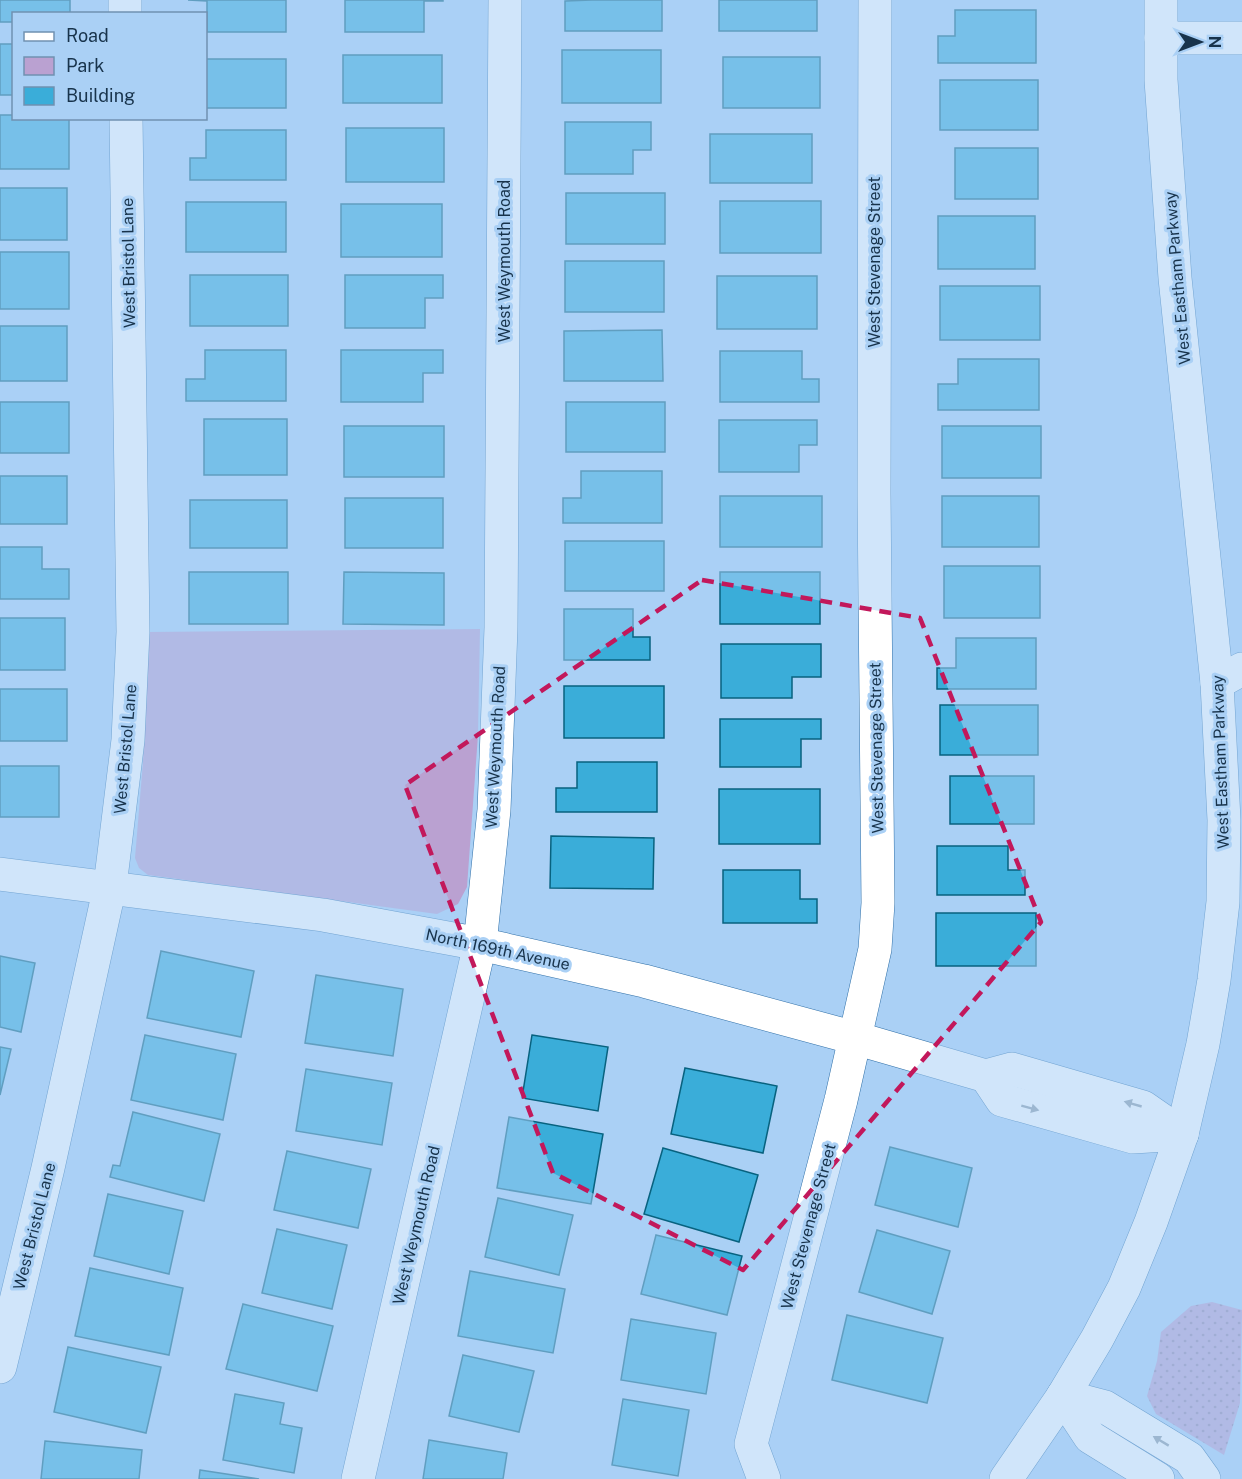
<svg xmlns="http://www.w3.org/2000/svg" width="1242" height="1479" viewBox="0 0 1242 1479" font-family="'Public Sans',sans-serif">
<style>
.grass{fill:url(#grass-dots)}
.park{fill:#baa1d1}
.building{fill:#3aadd9;stroke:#08627f;stroke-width:1.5}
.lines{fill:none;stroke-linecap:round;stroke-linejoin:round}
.minor-casing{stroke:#3070a8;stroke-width:34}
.tertiary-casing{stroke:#3070a8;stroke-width:34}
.minor{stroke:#fff;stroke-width:33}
.tertiary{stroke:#fff;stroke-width:33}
.oneway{fill:#8c99a5}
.marked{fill:none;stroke:#c2185b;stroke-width:4.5;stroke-dasharray:12 8;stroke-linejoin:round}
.labels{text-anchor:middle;stroke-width:6;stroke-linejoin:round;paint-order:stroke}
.street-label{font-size:16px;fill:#18334b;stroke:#aad0f5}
</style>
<defs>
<pattern id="grass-dots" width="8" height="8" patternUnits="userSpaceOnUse" patternTransform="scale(1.5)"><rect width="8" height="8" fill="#baa1d1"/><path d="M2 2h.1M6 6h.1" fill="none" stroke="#9684ac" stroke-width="1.8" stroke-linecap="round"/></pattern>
</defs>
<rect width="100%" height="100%" fill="#aad0f5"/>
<path class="grass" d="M1212,1302L1242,1310L1240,1403L1224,1455L1156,1414L1147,1396L1157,1361L1161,1332L1191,1306Z"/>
<path class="park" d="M480,629L478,735L467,887L458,904L437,914L148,875L139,868L135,858L143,762L148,632Z"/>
<g class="building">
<path d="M0,0H70V14H14V22H0Z"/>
<path d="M188,0H286V32H207V1Z"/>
<path d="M345,0H443V1H424V32H345Z"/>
<path d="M592,0H662V31H565V1Z"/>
<rect x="719" y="0" width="98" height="31"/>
<path d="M955,10H1036V63H938V36H955Z"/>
<rect x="0" y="44" width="14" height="51"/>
<rect x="562" y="50" width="99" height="53"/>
<rect x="343" y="55" width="99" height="48"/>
<rect x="723" y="57" width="97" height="51"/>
<rect x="206" y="59" width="80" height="49"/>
<rect x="940" y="80" width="98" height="50"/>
<path d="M0,115H14V118H69V169H0Z"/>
<path d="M565,122H651V150H633V174H565Z"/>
<rect x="346" y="128" width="98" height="54"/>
<path d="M206,130H286V180H190V158H206Z"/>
<rect x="710" y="134" width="102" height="49"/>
<rect x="955" y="148" width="83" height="51"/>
<rect x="0" y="188" width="67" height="52"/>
<rect x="566" y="193" width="99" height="51"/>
<rect x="720" y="201" width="101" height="52"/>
<rect x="186" y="202" width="100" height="50"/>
<rect x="341" y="204" width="101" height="53"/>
<rect x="938" y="216" width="97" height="53"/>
<rect x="0" y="252" width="69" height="57"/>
<rect x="565" y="261" width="99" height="51"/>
<rect x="190" y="275" width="98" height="51"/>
<path d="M345,275H443V298H425V328H345Z"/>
<rect x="717" y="276" width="100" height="53"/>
<rect x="940" y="286" width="100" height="54"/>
<rect x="0" y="326" width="67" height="55"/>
<path d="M662,330L663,381H564V331Z"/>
<path d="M205,350H286V401H186V379H205Z"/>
<path d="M341,350H443V373H423V402H341Z"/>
<path d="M720,351H802V379H819V402H720Z"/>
<path d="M958,359H1039V410H938V384H958Z"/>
<rect x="0" y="402" width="69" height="51"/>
<rect x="566" y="402" width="99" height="50"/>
<rect x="204" y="419" width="83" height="56"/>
<path d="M719,420H817V445H799V472H719Z"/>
<rect x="344" y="426" width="100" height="51"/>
<rect x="942" y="426" width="99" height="52"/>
<path d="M581,471H662V523H563V498H581Z"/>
<rect x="0" y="476" width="67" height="48"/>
<rect x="720" y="496" width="102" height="51"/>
<rect x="942" y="496" width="97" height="51"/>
<rect x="345" y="498" width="98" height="50"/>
<rect x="190" y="500" width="97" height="48"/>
<rect x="565" y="541" width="99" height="50"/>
<path d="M0,547H42V569H69V599H0Z"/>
<rect x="944" y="566" width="96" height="52"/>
<rect x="189" y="572" width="99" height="52"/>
<path d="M344,572L444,573V625L343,624Z"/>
<rect x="720" y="572" width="100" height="52"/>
<path d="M564,609H633V637H650V660H564Z"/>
<rect x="0" y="618" width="65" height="52"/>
<path d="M956,638H1036V689H937V668H956Z"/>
<path d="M721,644H821V677H792V698H721Z"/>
<rect x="564" y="686" width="100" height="52"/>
<rect x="0" y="689" width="67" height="52"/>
<rect x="940" y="705" width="98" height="50"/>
<path d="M720,719H821V739H801V767H720Z"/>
<path d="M577,762H657V812H556V788H577Z"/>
<rect x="0" y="766" width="59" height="51"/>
<rect x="950" y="776" width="84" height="48"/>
<rect x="719" y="789" width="101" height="55"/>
<path d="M551,836L654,838L653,889L550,888Z"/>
<path d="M937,846H1008V870H1025V895H937Z"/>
<path d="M723,870H800V899H817V923H723Z"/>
<rect x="936" y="913" width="100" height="53"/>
<path d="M161,951L254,971L241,1037L147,1018Z"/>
<path d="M0,956L35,963L21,1032L0,1027Z"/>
<path d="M316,975L403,989L393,1056L305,1043Z"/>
<path d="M145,1035L236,1054L223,1120L131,1100Z"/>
<path d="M532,1035L608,1047L598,1111L522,1098Z"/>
<path d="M0,1047L11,1049L0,1095Z"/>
<path d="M685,1068L777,1086L763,1153L671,1134Z"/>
<path d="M306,1069L392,1083L382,1145L296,1131Z"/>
<path d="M133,1112L220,1134L204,1201L110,1177L113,1165L120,1166Z"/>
<path d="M509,1117L603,1134L591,1204L497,1188Z"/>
<path d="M890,1147L972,1168L958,1227L875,1205Z"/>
<path d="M663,1148L758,1175L739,1242L644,1214Z"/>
<path d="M287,1151L371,1169L358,1228L274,1210Z"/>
<path d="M108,1194L183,1211L169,1274L94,1256Z"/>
<path d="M498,1198L573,1215L559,1275L485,1257Z"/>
<path d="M277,1229L347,1245L332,1309L262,1293Z"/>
<path d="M877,1230L950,1251L932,1314L859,1292Z"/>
<path d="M656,1235L742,1256L727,1315L641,1294Z"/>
<path d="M90,1268L183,1288L169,1355L75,1336Z"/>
<path d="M470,1271L565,1289L553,1353L458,1336Z"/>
<path d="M243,1304L333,1326L317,1391L226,1369Z"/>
<path d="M847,1315L943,1338L927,1403L832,1380Z"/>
<path d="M631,1319L716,1333L706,1394L621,1380Z"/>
<path d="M68,1347L161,1367L146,1433L54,1412Z"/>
<path d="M463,1355L534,1371L519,1432L449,1416Z"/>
<path d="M235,1394L284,1403L280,1424L302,1428L294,1473L223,1460Z"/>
<path d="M623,1399L689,1410L678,1476L612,1465Z"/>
<path d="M429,1440L507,1453L503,1479H423Z"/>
<path d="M45,1441L142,1450L139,1479H41Z"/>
<path d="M200,1470L259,1479H199Z"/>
</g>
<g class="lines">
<g class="minor-casing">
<g id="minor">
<path d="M125,0V14"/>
<path d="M1161,38H1242"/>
<path d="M1217,683L1242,669"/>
<path d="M0,874L323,915L480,944L644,981L855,1038L986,1076L1012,1069L1143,1107L1182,1134"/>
<path d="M986,1076L1002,1100L1133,1137L1182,1134"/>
<path d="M0,1367L48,1168L110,886L128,740L133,632L126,118"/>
<path d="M1063,1396L1105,1407L1189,1458L1204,1479"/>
<path d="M1063,1396L1090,1437L1158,1479"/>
<path d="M358,1479L480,944L494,810L501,628L505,0"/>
<path d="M764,1479L751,1444L841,1100L875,949L878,903L874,494L875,0"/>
</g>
</g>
<g class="tertiary-casing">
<path id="tertiary" d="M1006,1479L1063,1396L1097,1339L1124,1288L1151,1222L1182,1134L1203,1044L1214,980L1223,902L1224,820L1217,683L1175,278L1161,80V0"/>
</g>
<use href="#minor" class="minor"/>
<use href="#tertiary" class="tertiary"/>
</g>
<defs><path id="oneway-solid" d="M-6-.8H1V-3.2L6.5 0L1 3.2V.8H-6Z" transform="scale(1.5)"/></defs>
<g class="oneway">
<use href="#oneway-solid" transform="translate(1133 1104) rotate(-164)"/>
<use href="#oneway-solid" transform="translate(1030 1108) rotate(15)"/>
<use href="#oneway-solid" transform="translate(1161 1441) rotate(-149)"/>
</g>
<path d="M0 0H1242V1479H0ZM702,580L920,618L1041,922L743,1270L553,1173L405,785Z" fill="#aad0f5" fill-opacity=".55" fill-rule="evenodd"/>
<path class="marked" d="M702,580L920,618L1041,922L743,1270L553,1173L405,785Z"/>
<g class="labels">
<g class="street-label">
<text transform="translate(504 261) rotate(-90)" y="6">West Weymouth Road</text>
<text transform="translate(874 262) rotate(-90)" y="6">West Stevenage Street</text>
<text transform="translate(128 263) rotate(-91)" y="6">West Bristol Lane</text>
<text transform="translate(1177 278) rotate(-95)" y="6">West Eastham Parkway</text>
<text transform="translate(495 747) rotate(-87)" y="6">West Weymouth Road</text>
<text transform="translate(876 748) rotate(-91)" y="6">West Stevenage Street</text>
<text transform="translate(125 749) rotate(-85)" y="6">West Bristol Lane</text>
<text transform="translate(1220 762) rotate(-92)" y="6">West Eastham Parkway</text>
<text transform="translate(498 949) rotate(12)" y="6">North 169th Avenue</text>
<text transform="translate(416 1225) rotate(-77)" y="6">West Weymouth Road</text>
<text transform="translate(34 1226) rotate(-76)" y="6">West Bristol Lane</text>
<text transform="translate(808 1226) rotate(-75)" y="6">West Stevenage Street</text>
</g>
</g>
<rect x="12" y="12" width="195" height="108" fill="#aad0f5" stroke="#7091b1" stroke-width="1.5"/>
<rect x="24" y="32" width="30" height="9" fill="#ffffff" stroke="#7091b1" stroke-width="1.5"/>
<text x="66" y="42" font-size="18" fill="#18334b">Road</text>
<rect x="24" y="57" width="30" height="18" fill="#baa1d1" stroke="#7091b1" stroke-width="1.5"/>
<text x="66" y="72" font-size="18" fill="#18334b">Park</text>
<rect x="24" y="87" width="30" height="18" fill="#3aadd9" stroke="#7091b1" stroke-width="1.5"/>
<text x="66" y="102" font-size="18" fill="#18334b">Building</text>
<g transform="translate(1200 42) rotate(90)" stroke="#aad0f5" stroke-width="4.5" paint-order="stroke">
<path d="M0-4.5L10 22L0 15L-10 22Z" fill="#18334b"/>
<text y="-9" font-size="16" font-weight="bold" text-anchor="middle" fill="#18334b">N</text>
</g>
</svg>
